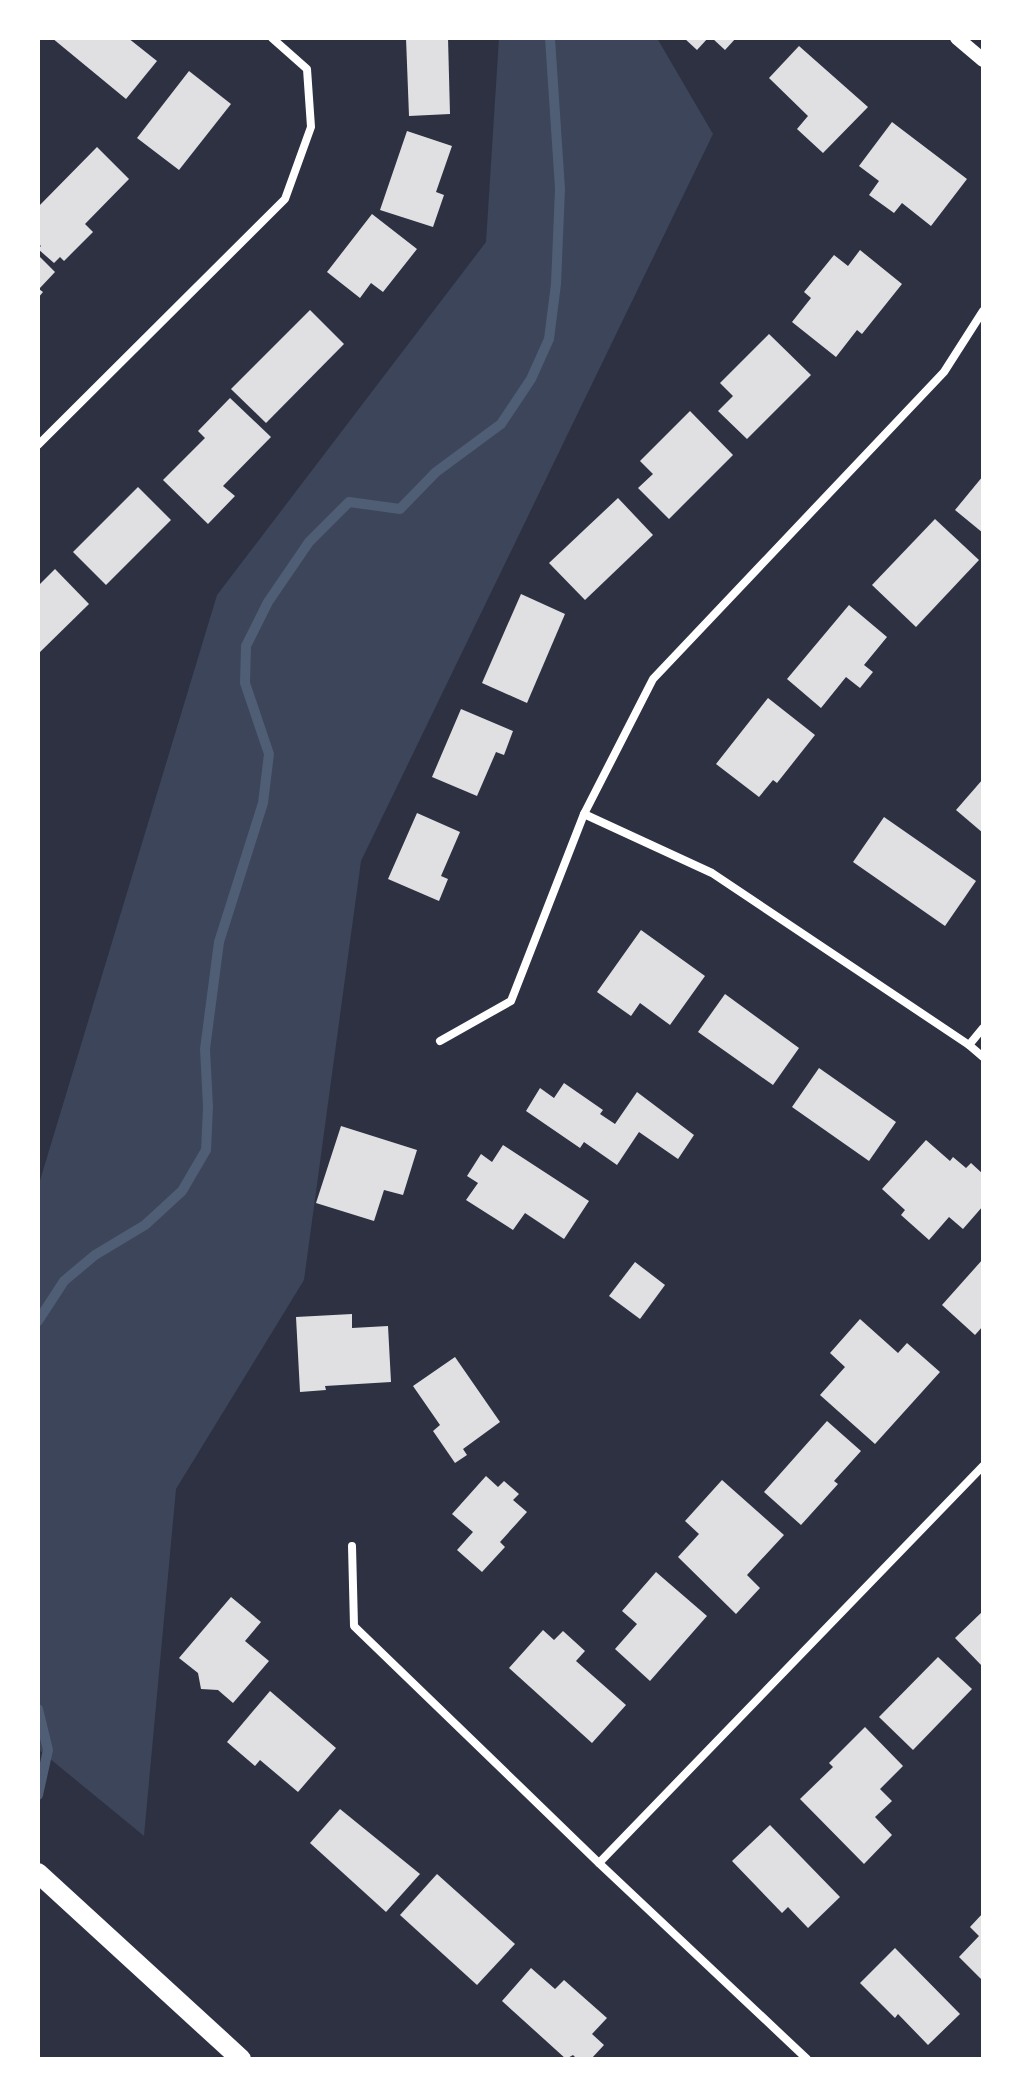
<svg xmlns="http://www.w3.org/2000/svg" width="1021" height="2097" viewBox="0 0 1021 2097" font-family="'Asap Condensed',sans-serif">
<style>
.green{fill:#3c4559}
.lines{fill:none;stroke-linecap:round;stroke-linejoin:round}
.stream{stroke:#4f5d75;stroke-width:10}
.building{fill:#e0e0e3}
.minor{stroke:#fff;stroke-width:8}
.tertiary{stroke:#fff;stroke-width:14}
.primary{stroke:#fff;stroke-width:20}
</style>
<rect width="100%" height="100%" fill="#2d3142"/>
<path class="green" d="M499,38H657L713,134L361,861L304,1280L176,1489L144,1836L38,1749V1187L217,595L486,242Z"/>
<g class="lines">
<g class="stream">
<path d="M38,1321L64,1281L95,1255L145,1225L182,1191L206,1150L208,1107L205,1049L219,942L263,803L269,754L245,683L246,646L268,602L309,542L349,502L400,509L436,472L501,424L531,379L549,339L556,284L560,189L550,38"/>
<path d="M38,1709L48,1750L38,1795"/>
</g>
</g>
<g class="building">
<path d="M52,38H128L157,61L126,99Z"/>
<path d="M406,38H448L450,114L409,116Z"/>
<path d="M684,38H708L697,50Z"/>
<path d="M712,38H736L725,50Z"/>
<path d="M799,46L868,107L823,153L797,129L808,116L769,78Z"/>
<path d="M189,71L231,104L179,170L137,138Z"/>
<path d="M892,122L967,179L931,226L902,203L894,213L869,195L879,181L859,166Z"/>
<path d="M407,131L452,146L436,192L444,195L433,227L380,210Z"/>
<path d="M97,147L129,179L85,224L93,232L64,261L60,257L54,263L38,249L41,246L38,243V207Z"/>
<path d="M372,214L417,249L383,292L371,283L360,298L327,272Z"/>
<path d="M860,250L902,284L862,334L857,330L836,357L792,322L811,298L804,292L834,255L848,266Z"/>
<path d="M38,255L55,272L39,289L43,292L38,298Z"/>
<path d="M310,310L344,344L266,423L231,389Z"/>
<path d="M769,334L811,375L747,439L718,411L733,396L720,383Z"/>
<path d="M230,398L271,437L223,486L235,496L208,524L163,480L205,438L198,431Z"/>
<path d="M690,411L733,455L669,519L638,488L653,474L640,461Z"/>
<path d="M983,476V533L955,510Z"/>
<path d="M138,487L171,520L106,585L73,552Z"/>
<path d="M618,498L653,535L585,600L549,563Z"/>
<path d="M935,519L979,560L916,627L872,585Z"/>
<path d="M55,569L89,604L38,654V586Z"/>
<path d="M521,594L565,614L527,703L482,683Z"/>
<path d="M849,605L887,637L864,665L873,672L860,688L846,677L821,708L787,679Z"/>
<path d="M768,698L815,735L777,783L773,780L759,797L716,764Z"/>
<path d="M461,709L513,731L504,755L496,752L477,796L432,777Z"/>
<path d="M983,779V833L956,810Z"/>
<path d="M417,813L460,832L441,876L448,879L439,901L388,879Z"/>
<path d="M884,817L976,881L945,926L853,862Z"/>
<path d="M641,930L705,976L670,1025L640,1003L631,1016L597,992Z"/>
<path d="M725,994L799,1048L773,1085L698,1032Z"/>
<path d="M819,1068L896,1122L869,1161L792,1107Z"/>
<path d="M564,1083L603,1110L600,1114L615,1124L637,1092L694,1135L678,1159L639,1132L617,1165L584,1142L580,1148L526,1111L540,1088L554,1098Z"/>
<path d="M341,1126L417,1150L403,1195L384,1190L374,1221L316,1203Z"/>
<path d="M926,1140L950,1161L953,1157L966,1168L971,1163L983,1174L981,1181L983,1183V1206L963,1229L949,1217L929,1240L901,1215L905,1210L882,1189Z"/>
<path d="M503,1145L589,1201L564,1239L525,1213L513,1230L466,1200L478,1183L467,1176L481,1154L492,1162Z"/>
<path d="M983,1259V1326L975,1335L942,1305Z"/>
<path d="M635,1262L665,1285L640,1319L609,1296Z"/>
<path d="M352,1314V1328L388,1326L391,1382L325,1386L326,1390L300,1392L296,1317Z"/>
<path d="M860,1319L898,1353L907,1343L940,1372L875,1444L820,1395L845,1367L830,1353Z"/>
<path d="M455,1357L500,1422L463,1449L467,1455L455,1463L433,1431L440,1425L413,1386Z"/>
<path d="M827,1421L861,1451L834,1481L838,1484L801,1525L764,1492Z"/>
<path d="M486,1476L498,1487L504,1481L519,1494L513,1500L527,1512L500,1542L505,1547L482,1572L457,1550L473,1532L452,1514Z"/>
<path d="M722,1480L784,1535L747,1575L760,1588L736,1614L678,1557L699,1534L685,1521Z"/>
<path d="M656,1572L707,1616L650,1681L615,1649L637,1624L622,1611Z"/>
<path d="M231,1597L261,1622L245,1641L269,1661L233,1703L218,1690L201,1689L198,1673L179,1658Z"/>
<path d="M983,1611V1667L955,1638Z"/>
<path d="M543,1630L554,1640L563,1631L585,1651L576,1661L626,1705L592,1743L509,1668Z"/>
<path d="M938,1657L972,1689L913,1750L879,1717Z"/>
<path d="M270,1691L336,1748L298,1792L260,1760L255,1766L227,1742Z"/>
<path d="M865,1727L903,1766L880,1789L892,1801L875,1817L892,1835L864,1864L800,1799L833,1767L829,1763Z"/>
<path d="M340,1809L420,1874L386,1912L310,1843Z"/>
<path d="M770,1825L840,1897L808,1928L788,1907L782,1913L732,1861Z"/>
<path d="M437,1874L515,1944L477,1985L400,1915Z"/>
<path d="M983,1913V1981L959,1957L979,1936L970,1927Z"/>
<path d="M895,1948L960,2014L928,2045L898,2014L895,2018L860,1983Z"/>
<path d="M531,1968L555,1989L564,1980L607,2018L592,2034L604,2045L591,2059H577L573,2055L566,2059L502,2001Z"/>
</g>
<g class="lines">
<g class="minor">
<path d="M38,445L285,199L311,127L307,69L272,38"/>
<path d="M584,814L712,873L969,1045L983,1057"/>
<path d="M440,1041L511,1001L584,814L653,679L944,372L983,311"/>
<path d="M969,1045L983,1028"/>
<path d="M352,1546L354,1626L599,1863L807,2059"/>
<path d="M599,1863L983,1466"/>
</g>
<path class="tertiary" d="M957,38L983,60"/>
<path class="primary" d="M38,1873L241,2059"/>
</g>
<rect width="1021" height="2097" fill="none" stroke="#ffffff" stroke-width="80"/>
</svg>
